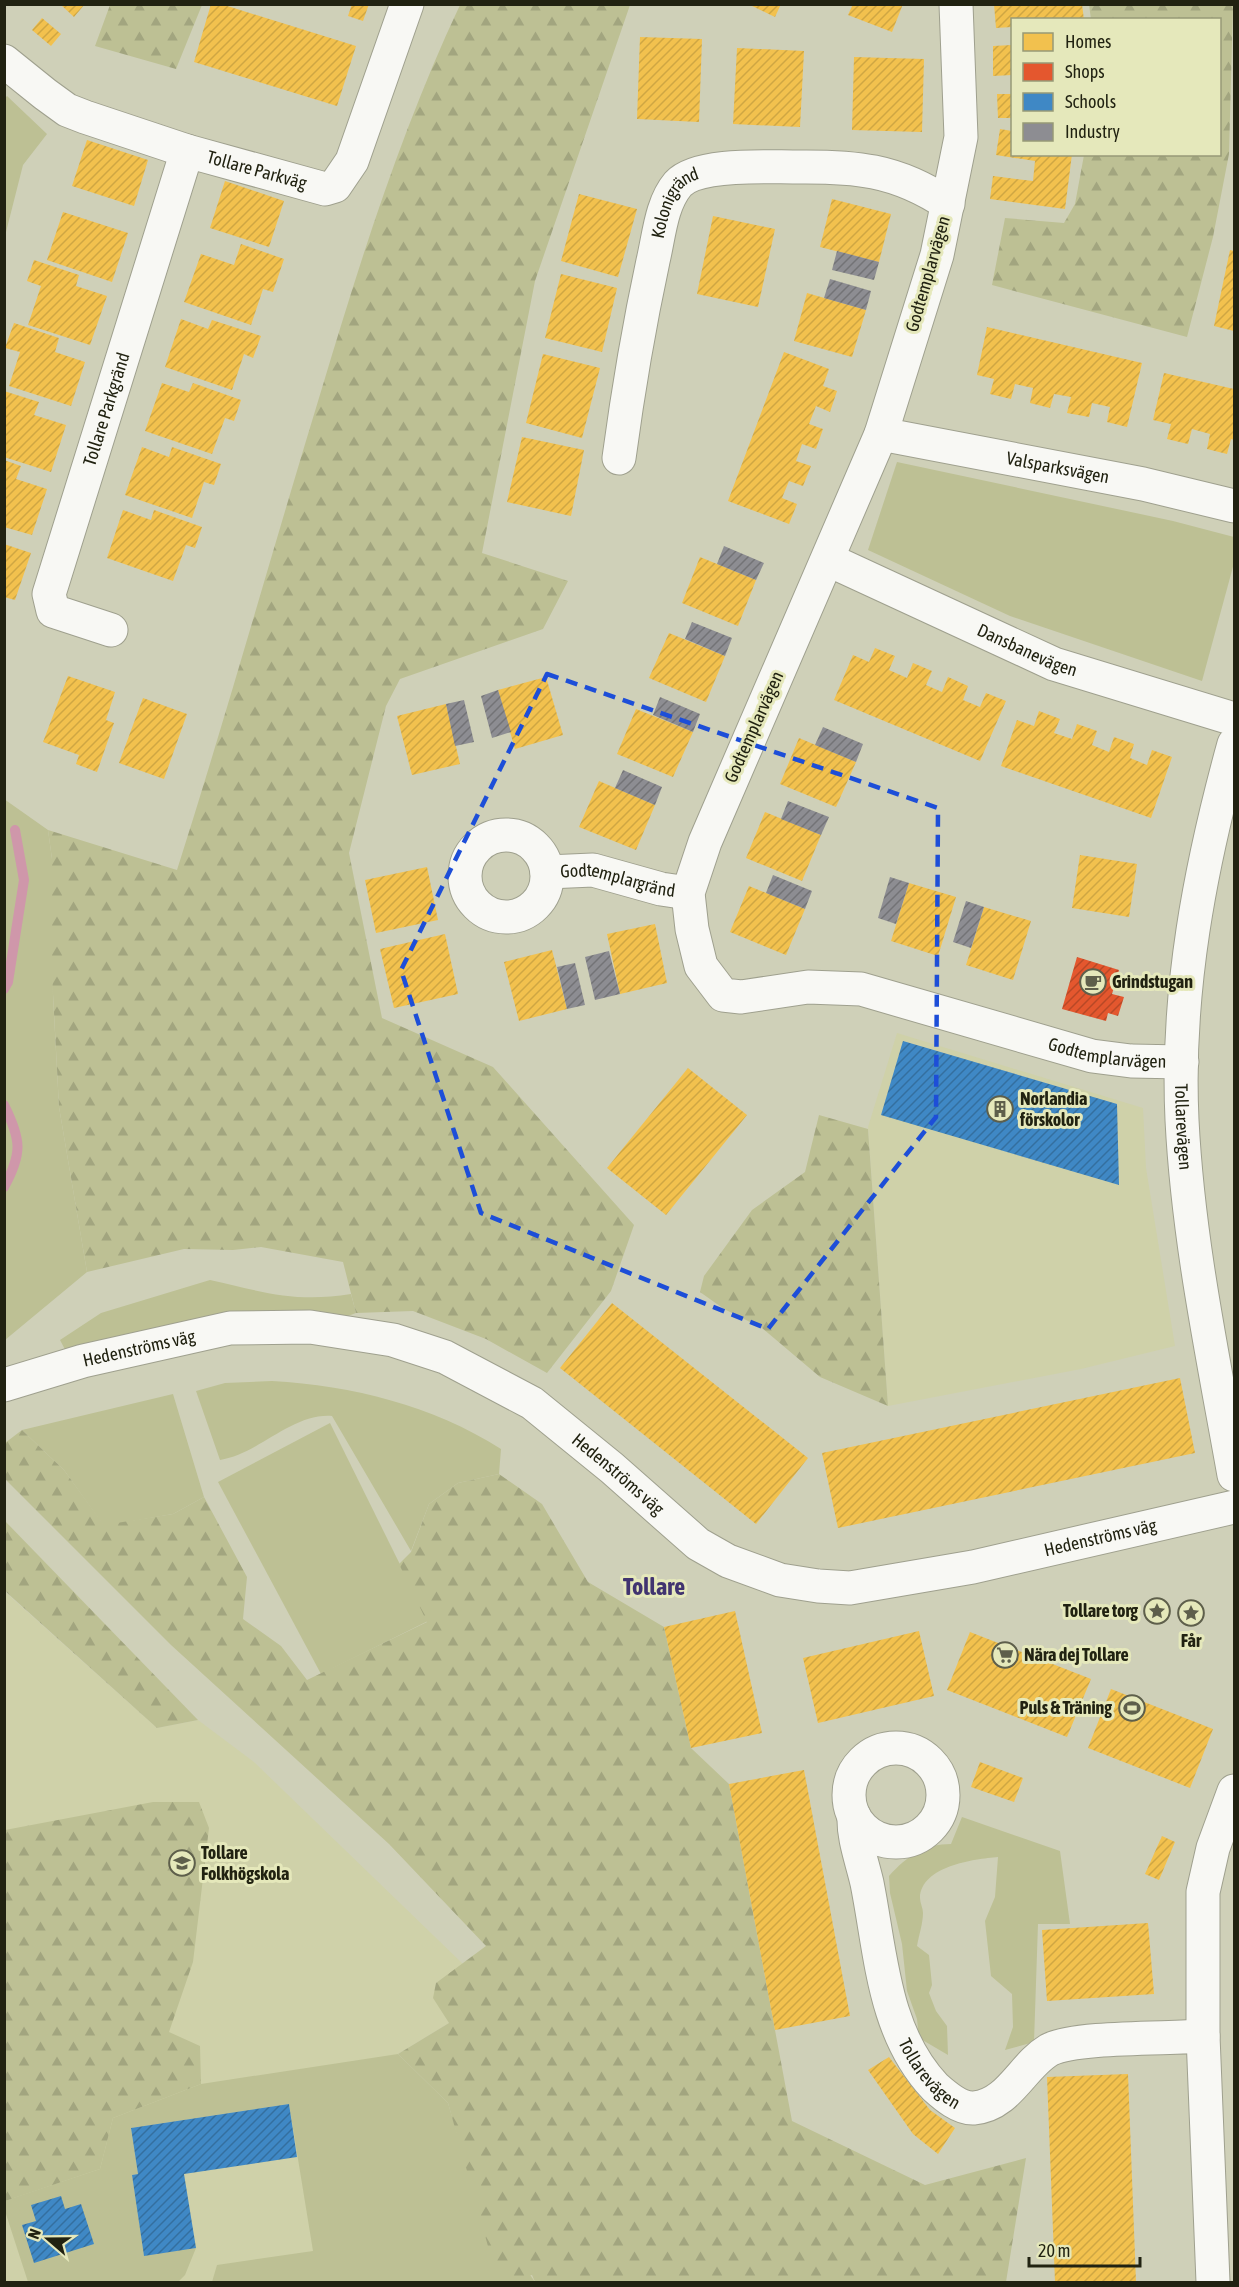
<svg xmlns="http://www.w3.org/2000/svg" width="1239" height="2287" viewBox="0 0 1239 2287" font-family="'Asap Condensed',sans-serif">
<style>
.built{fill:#cfd1a9}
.green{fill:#bdc094}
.forest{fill:url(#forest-firs)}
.homes{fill:url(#homes-hatch)}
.shops{fill:url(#shops-hatch)}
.schools{fill:url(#schools-hatch)}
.industry{fill:url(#industry-hatch)}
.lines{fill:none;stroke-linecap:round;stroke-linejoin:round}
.stream{stroke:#cf97aa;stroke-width:10}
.street-casing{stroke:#9fa08e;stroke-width:35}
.street{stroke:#f8f8f4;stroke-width:33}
.marked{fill:none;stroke:#1d4ed8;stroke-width:4.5;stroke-dasharray:12 8;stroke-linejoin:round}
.labels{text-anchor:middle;stroke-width:6;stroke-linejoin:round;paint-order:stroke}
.street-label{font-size:18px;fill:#212211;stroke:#e5e8bb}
.poi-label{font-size:18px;font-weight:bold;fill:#212211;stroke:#e5e8bb;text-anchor:start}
.district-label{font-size:24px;font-weight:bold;fill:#413470;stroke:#e5e8bb}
</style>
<defs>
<pattern id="forest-firs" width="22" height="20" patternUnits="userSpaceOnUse" patternTransform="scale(1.5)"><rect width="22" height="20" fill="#bdc094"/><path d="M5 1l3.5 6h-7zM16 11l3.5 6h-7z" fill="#a2a57f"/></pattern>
<pattern id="homes-hatch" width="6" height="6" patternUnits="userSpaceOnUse" patternTransform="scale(1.5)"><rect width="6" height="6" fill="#f2c14e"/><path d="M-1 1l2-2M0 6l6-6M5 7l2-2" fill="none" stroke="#cfa643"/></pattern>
<pattern id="shops-hatch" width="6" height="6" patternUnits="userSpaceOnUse" patternTransform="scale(1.5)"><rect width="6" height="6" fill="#e4572e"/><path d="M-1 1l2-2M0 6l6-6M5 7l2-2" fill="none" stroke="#b84826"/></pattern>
<pattern id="schools-hatch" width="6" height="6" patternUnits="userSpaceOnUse" patternTransform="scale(1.5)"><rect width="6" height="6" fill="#3f88c5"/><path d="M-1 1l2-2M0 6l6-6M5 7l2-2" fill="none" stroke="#346f9f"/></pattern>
<pattern id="industry-hatch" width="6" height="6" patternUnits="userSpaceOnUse" patternTransform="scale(1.5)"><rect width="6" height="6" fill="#8d8d92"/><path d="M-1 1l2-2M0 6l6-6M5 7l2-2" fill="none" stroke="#737376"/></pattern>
</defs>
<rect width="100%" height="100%" fill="#cfd0b8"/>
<g class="built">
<path d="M897,1033L1143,1108L1146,1168L1175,1346L1081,1369L888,1406L868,1127Z"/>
<path d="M4,1591L157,1728L198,1720L254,1762L463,1964L436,1983L434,1998L449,2023L398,2054L535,2282H5Z"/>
</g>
<g class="green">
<path d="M7,96L47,134L23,165L5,236L4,99Z"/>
<path d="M897,462L1173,521L1234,537V563L1202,681L1010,616L868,550Z"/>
<path d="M4,799L48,830L52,859L53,996L59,1107L87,1272L5,1340Z"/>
<path d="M210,1280C263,1292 296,1303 351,1294L356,1313L337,1320L70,1359L60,1340L101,1313Z"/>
<path d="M272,1381C353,1386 432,1405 501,1449L499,1474L458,1483L429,1504L411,1551L332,1416C292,1413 259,1454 220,1460L196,1391L225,1383Z"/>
<path d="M173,1394L204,1497L173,1514L104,1526L64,1470L22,1430Z"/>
<path d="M330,1423L428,1621L321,1674L218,1482Z"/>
<path d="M962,1817L1060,1851L1070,1924H1038L1034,2042L1005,2050L1013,2027L1012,1994L991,1976L985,1921L995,1897L998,1857C974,1859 921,1866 920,1898C920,1903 923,1908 923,1913C923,1923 919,1935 917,1946L929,1955L932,1985L929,1993L936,2011L947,2026L948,2055L919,2038L917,2019L907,1991L902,1944L890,1893L889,1876C907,1856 925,1844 951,1844Z"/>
<path d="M398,2054L448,2103L477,2200L535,2282H212L217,2265L313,2251L289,2104L131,2128L138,2174L132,2175L144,2255L196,2248L185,2275L178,2282H28L5,2211L4,2201L100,2169L113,2118L201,2084Z"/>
</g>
<g class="forest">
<path d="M110,5V4L202,5L176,69L95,46Z"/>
<path d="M460,5H630L535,281L482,553L568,581L543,629L400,679L386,706L349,853L382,1018L493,1067L634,1225L611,1291L547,1373L486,1339L413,1311L356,1313L343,1262L261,1247L233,1250L184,1249L87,1272L59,1107L52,975V859L48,830L177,870C228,710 273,548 322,388C361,258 402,128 460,5Z"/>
<path d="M1089,5H1233L1229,154L1213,237L1187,337L992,285L1005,218L1064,223L1075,204L1084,155L1220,154V20L1091,19Z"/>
<path d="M819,1115L868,1129L888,1406L820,1377L762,1328L724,1309L700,1292L704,1276L752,1210L805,1172Z"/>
<path d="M22,1430L64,1470L104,1525L173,1514L204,1497L247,1577L243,1619L281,1646L307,1680L427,1622L399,1564L411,1552L429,1504L458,1483L499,1474L542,1504L588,1582L664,1627L691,1748L729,1784L792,2121L925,2185L1026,2158L1006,2282H535L532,2275L498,2282L448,2103L398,2054L449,2023L433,1998L436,1983L486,1946L389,1844L171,1645L5,1479V1443Z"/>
<path d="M5,1521L198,1720L157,1728L5,1591Z"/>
<path d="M153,1802H199L209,1828L193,1962L169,2032L200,2046L201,2084L113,2118L100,2169L5,2201V1830Z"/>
</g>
<g class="homes">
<path d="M60,4H85L74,17Z"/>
<path d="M211,4H221L356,46L337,106L194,62Z"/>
<path d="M352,4H369L363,21L348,16Z"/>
<path d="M748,4H781L775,17Z"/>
<path d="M853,4H903L892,32L848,15Z"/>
<path d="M994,4H1082L1084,20H1012V27L996,28Z"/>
<path d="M42,18L61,34L51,46L32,30Z"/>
<path d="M640,37L702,39L699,122L637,119Z"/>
<path d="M1012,45V75L993,76V46Z"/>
<path d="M737,48L804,51L800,127L733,124Z"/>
<path d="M854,57L924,59L922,132L852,130Z"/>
<path d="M997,94H1012V118H998Z"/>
<path d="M1000,129L1012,131V154H1072L1065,209L990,199L993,176L1033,181L1035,161L996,155Z"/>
<path d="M87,140L148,160L134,206L72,186Z"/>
<path d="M225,181L284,201L269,247L210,228Z"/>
<path d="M579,194L637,209L618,277L561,261Z"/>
<path d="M832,199L891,214L879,262L820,247Z"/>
<path d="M63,212L128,233L112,282L47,260Z"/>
<path d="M713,216L775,229L758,307L697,294Z"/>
<path d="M241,244L284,259L273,292L263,289L251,325L184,302L201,254L234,265Z"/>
<path d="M1230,250L1234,251V331L1214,326Z"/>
<path d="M34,260L79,275L76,286L107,296L90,345L28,325L41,286L27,281Z"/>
<path d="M561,274L617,288L602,352L545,338Z"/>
<path d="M807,293L866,310L852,357L794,341Z"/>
<path d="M181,319L208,329L212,320L261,336L253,358L244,354L232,390L165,367Z"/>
<path d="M14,323L59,338L55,352L85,362L71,406L9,386L20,352L5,348Z"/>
<path d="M987,327L1142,363L1127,427L1107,422L1110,407L1092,403L1089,417L1067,413L1071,397L1054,394L1050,408L1030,403L1033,388L1015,384L1011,399L990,394L994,379L977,375Z"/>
<path d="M784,352L829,369L823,386L837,391L830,412L816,406L809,424L823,429L816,449L802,444L796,461L811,466L803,486L789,481L782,498L797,504L789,524L728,501Z"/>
<path d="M543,354L600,368L582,438L526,423Z"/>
<path d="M1164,373L1234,389V440L1231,439L1227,454L1207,449L1210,434L1192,429L1188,444L1167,439L1171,424L1153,420Z"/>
<path d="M162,383L189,392L193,383L241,400L234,421L225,418L212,454L145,431Z"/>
<path d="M4,391L39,402L34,415L66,425L51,472L4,457Z"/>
<path d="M522,437L584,450L571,516L507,502Z"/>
<path d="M142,447L169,457L172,447L221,464L214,485L204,482L192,518L125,495Z"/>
<path d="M4,460L21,466L16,479L47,489L32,535L4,527Z"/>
<path d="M123,510L151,520L154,510L202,527L195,548L186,545L173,581L107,558Z"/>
<path d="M4,544L31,553L15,600L4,597Z"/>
<path d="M700,557L756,580L738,626L682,603Z"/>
<path d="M669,633L725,656L706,702L649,678Z"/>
<path d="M875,648L895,656L889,670L907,678L913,663L932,671L926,685L942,692L948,677L968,686L963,700L980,707L986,693L1006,701L980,761L834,700L853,655L869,662Z"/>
<path d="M68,676L115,692L106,720L114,723L97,772L76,764L79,755L43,742Z"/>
<path d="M546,677L563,735L515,749L498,690Z"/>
<path d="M143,698L187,714L164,779L119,763Z"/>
<path d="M446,704L460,764L412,775L397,716Z"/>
<path d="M636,709L693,732L673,777L617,754Z"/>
<path d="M1039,711L1060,719L1054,733L1072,739L1077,724L1097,731L1092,745L1109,752L1114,737L1134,744L1130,758L1147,765L1152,750L1172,757L1151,818L1001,766L1017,720L1034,726Z"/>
<path d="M799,738L856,762L836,807L780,784Z"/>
<path d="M599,781L655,805L636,850L579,827Z"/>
<path d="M765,812L821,835L802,881L746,858Z"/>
<path d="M1080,855L1137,864L1129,917L1072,908Z"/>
<path d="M427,867L438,920L376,933L365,880Z"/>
<path d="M909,883L956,897L938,956L891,941Z"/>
<path d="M749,886L805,909L786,955L730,932Z"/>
<path d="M984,907L1031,921L1013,980L966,965Z"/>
<path d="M655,924L667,983L620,994L607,934Z"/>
<path d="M445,934L458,994L394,1008L380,949Z"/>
<path d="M552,950L567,1009L519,1021L504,962Z"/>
<path d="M688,1068L747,1115L666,1215L607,1168Z"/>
<path d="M612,1303L808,1458L756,1524L560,1368Z"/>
<path d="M1180,1378L1195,1453L838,1528L822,1453Z"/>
<path d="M735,1611L762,1733L691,1748L664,1627Z"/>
<path d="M919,1631L934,1696L818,1723L803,1658Z"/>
<path d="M970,1632L1091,1679L1067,1737L947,1690Z"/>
<path d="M1111,1689L1213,1729L1190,1788L1088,1748Z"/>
<path d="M980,1762L1023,1778L1014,1802L971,1787Z"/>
<path d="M804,1770L850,2016L775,2030L729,1784Z"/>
<path d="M1162,1836L1175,1842L1159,1880L1145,1874Z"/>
<path d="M1148,1923L1154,1994L1047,2001L1042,1930Z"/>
<path d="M889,2057L930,2110L955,2128L938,2154L913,2134L868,2070Z"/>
<path d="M1128,2074L1136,2282H1055L1047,2077Z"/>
</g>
<path class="shops" d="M1077,957L1119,970L1112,994L1124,997L1118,1016L1108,1013L1106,1021L1062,1009Z"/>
<g class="schools">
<path d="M903,1041L1117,1104L1119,1185L881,1115Z"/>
<path d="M289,2104L297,2157L184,2174L196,2248L144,2256L132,2175L138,2174L131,2128Z"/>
<path d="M61,2196L65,2209L81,2204L94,2244L34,2263L22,2225L36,2221L31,2205Z"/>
</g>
<g class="industry">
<path d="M837,251L879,262L874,280L832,270Z"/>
<path d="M830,279L871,291L866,310L824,298Z"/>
<path d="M724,546L764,563L756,580L717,564Z"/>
<path d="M692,622L732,638L725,656L685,639Z"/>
<path d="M498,690L511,732L492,738L481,696Z"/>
<path d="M660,697L700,714L693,732L653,715Z"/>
<path d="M464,700L474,742L455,746L446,704Z"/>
<path d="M823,727L863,744L856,762L815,745Z"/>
<path d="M623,770L662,787L655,805L615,788Z"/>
<path d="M788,801L829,817L821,835L781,819Z"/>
<path d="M773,875L812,891L805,909L766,893Z"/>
<path d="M890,877L909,883L896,924L878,918Z"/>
<path d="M966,901L984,907L971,948L953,942Z"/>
<path d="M609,951L620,994L595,1000L585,957Z"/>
<path d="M575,963L585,1005L567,1009L557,967Z"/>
</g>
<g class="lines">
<g class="stream">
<path d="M4,989L8,982L24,880L15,830"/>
<path d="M4,1105C21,1139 23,1153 4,1187"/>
</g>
<g class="street-casing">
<g id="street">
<path id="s1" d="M956,4L961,137L937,255L881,434L705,842L688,893L692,929L701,966L723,995L741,997L808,987L861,989L1092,1056L1131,1061L1182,1062"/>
<path id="s2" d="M4,61L45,94L67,110L85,117L187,151L325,189L335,186L352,161L407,4"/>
<path id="s3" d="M881,434L1143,484L1234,506"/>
<path id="s4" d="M619,458C628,391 639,326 653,261C659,236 661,204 678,184C697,163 765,167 793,167C854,166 896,169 948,204"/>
<path id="s5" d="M829,560L1054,664L1234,719"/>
<path id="s6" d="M111,630L53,611L49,594L187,151"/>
<path id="s7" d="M1234,744C1200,867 1176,992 1182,1120C1188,1240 1213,1357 1234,1475"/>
<circle cx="506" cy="876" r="41"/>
<path id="s8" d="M547,872L593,870L661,889L688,893"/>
<path id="s9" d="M4,1385L83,1361L230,1328L310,1327L393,1340L445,1357L532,1403L612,1468L698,1544L728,1561L780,1580L818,1586L850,1588L973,1567L1234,1507"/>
<circle cx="896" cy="1795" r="47"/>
<path id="s10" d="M854,1816C853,1838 862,1861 867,1883C881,1953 883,2032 935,2087C945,2096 960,2109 974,2108C1009,2105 1022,2066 1049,2050C1075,2036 1168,2039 1203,2036"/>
<path d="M1213,2282L1203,2036V1892L1213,1848L1234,1791"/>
</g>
</g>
<use href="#street" class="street"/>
</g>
<path class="marked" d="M547,674L938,808L936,1117L768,1329L481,1213L401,970Z"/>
<defs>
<g id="cafe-ring" transform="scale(1.35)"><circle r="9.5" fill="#e5e8bb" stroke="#5e5f4b" stroke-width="1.5"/><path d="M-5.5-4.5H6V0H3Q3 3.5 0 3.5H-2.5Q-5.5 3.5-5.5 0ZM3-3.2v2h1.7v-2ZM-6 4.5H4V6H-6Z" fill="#5e5f4b"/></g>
<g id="building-ring" transform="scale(1.35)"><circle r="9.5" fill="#e5e8bb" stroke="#5e5f4b" stroke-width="1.5"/><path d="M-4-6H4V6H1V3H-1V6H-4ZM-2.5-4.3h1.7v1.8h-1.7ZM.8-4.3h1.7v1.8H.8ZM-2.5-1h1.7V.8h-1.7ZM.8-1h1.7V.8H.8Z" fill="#5e5f4b"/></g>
<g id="sight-ring" transform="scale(1.35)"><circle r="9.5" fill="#e5e8bb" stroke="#5e5f4b" stroke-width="1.5"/><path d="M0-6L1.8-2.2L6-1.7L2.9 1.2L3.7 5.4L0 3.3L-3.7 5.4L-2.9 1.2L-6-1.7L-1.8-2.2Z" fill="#5e5f4b"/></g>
<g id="supermarket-ring" transform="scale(1.35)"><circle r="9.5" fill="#e5e8bb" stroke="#5e5f4b" stroke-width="1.5"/><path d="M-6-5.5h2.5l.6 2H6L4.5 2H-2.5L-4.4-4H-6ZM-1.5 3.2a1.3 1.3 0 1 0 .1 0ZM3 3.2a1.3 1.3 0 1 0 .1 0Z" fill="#5e5f4b"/></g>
<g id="stadium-ring" transform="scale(1.35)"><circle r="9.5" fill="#e5e8bb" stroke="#5e5f4b" stroke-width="1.5"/><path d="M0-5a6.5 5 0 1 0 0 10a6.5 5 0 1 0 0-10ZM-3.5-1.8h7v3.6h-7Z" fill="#5e5f4b"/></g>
<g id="university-ring" transform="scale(1.35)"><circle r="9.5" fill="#e5e8bb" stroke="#5e5f4b" stroke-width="1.5"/><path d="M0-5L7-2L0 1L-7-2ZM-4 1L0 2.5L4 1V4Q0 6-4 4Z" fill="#5e5f4b"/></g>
</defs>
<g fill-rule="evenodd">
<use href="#cafe-ring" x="1093" y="982"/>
<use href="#building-ring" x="1000" y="1109"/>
<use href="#sight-ring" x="1157" y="1611"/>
<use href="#sight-ring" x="1191" y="1613"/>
<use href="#supermarket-ring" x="1005" y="1655"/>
<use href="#stadium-ring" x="1132" y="1708"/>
<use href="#university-ring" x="182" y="1863"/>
</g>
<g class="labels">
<g class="street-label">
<text dy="6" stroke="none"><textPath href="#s2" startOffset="279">Tollare Parkväg</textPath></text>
<text dy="6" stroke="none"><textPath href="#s4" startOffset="264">Kolonigränd</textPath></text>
<text transform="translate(928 274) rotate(-74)" y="6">Godtemplarvägen</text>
<text dy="6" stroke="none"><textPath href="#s6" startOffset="272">Tollare Parkgränd</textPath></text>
<text dy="6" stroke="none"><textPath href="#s3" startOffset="180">Valsparksvägen</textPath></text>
<text dy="6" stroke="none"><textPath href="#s5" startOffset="218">Dansbanevägen</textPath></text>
<text transform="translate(754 727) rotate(-66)" y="6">Godtemplarvägen</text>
<text dy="6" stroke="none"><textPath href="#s8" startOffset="72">Godtemplargränd</textPath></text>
<text dy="6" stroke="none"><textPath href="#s1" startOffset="1444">Godtemplarvägen</textPath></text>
<text dy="6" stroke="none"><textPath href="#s7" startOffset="388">Tollarevägen</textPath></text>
<text dy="6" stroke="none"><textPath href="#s9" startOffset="140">Hedenströms väg</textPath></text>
<text dy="6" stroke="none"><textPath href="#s9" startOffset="662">Hedenströms väg</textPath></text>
<text dy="6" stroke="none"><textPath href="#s9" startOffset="1184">Hedenströms väg</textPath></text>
<text dy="6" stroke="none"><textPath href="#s10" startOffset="273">Tollarevägen</textPath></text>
</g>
<g class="poi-label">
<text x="1112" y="988">Grindstugan</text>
<text x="1020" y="1105">Norlandia<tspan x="1020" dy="21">förskolor</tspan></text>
<text x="1138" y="1617" text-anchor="end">Tollare torg</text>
<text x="1191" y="1647" text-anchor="middle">Får</text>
<text x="1024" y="1661">Nära dej Tollare</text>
<text x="1112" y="1714" text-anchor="end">Puls &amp; Träning</text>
<text x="201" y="1859">Tollare<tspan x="201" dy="21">Folkhögskola</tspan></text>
</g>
<g class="district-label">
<text x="654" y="1595">Tollare</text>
</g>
</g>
<rect width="1239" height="2287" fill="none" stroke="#212211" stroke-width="12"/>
<rect x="1011" y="18" width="210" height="138" fill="#e5e8bb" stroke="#979977" stroke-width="1.5"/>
<rect x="1023" y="33" width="30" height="18" fill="#f2c14e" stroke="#979977" stroke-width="1.5"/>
<text x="1065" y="48" font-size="18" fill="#212211">Homes</text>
<rect x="1023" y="63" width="30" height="18" fill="#e4572e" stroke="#979977" stroke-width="1.5"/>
<text x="1065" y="78" font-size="18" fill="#212211">Shops</text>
<rect x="1023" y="93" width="30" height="18" fill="#3f88c5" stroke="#979977" stroke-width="1.5"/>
<text x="1065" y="108" font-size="18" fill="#212211">Schools</text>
<rect x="1023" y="123" width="30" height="18" fill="#8d8d92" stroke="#979977" stroke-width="1.5"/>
<text x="1065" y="138" font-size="18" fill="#212211">Industry</text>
<g transform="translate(48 2239) rotate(290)" stroke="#e5e8bb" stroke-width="4.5" paint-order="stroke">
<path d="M0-4.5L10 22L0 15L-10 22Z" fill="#212211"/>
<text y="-9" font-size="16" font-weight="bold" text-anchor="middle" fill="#212211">N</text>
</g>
<path d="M1029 2257v9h111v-9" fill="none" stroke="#212211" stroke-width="3"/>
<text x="1038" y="2257" font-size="18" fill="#212211" stroke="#e5e8bb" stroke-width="4.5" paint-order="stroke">20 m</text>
</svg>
